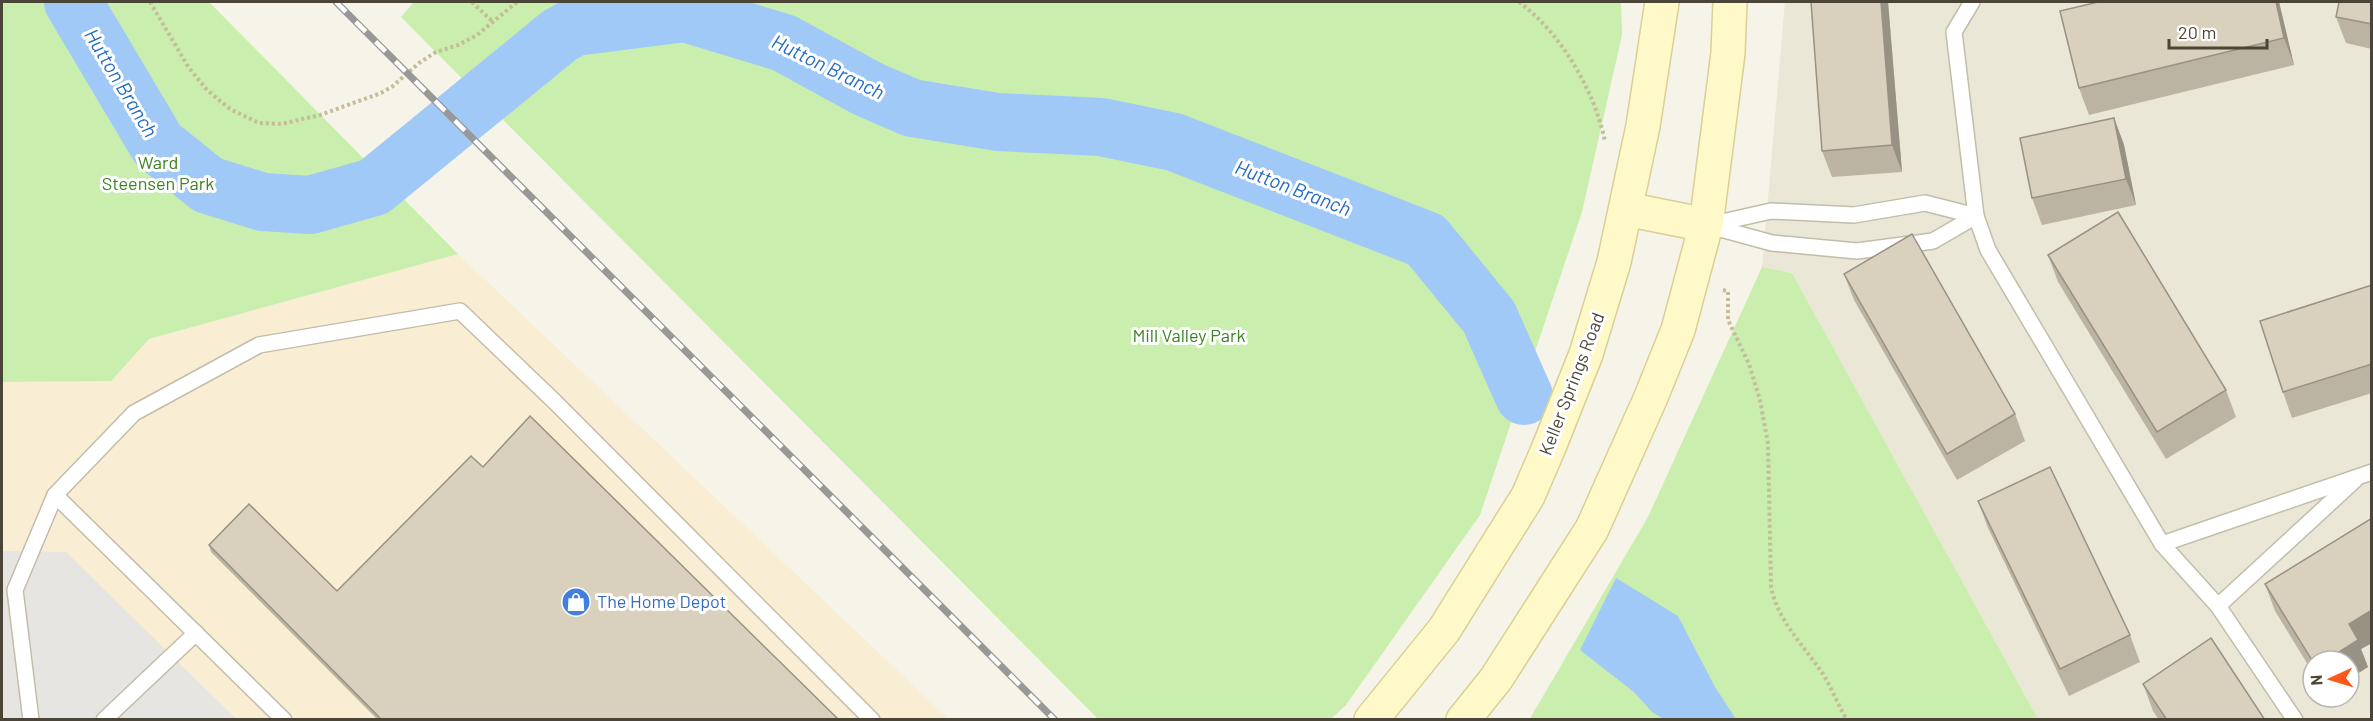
<svg xmlns="http://www.w3.org/2000/svg" width="2373" height="721" viewBox="0 0 2373 721" font-family="Barlow,sans-serif">
<style>
.residential{fill:#eae7d6;fill-rule:evenodd}
.commercial{fill:#f9eed3}
.green{fill:#c9eeae}
.parking{fill:#e7e5e1}
.water{fill:#a0c9f8}
.lines{fill:none;stroke-linecap:round;stroke-linejoin:round}
.river{stroke:#a0c9f8;stroke-width:58}
.service-casing{stroke:#c2bdaa;stroke-width:18}
.secondary-casing{stroke:#dad094;stroke-width:36}
.path{stroke:#c6bc9a;stroke-width:4;stroke-dasharray:3 3;stroke-linecap:butt}
.service{stroke:#fff;stroke-width:15}
.secondary{stroke:#fff9ca;stroke-width:33}
.rail-casing{stroke:#989898;stroke-width:7}
.rail{stroke:#fff;stroke-width:4.5;stroke-dasharray:14;stroke-linecap:butt}
.wall{fill:#bbb4a3}
.shaded-wall{fill:#989284}
.building{fill:#d9d1bd;stroke:#989284;stroke-width:1.5}
.labels{text-anchor:middle;stroke-width:6;stroke-linejoin:round;paint-order:stroke}
.park-label{font-size:18px;fill:#3b8323;stroke:#fff}
.street-label{font-size:18px;fill:#4a4536;stroke:#fff}
.shop-label{font-size:18px;fill:#366cbe;stroke:#fff;text-anchor:start}
.water-label{font-size:20px;font-style:italic;fill:#236bc2;stroke:#fff}
</style>
<rect width="100%" height="100%" fill="#f6f4e9"/>
<path class="residential" d="M1785,2H2371V719H2038L1792,273L1762,267ZM2313,661H2349V697H2313Z"/>
<path class="commercial" d="M458,254L949,719H2V382L111,381L149,339Z"/>
<g class="green">
<path d="M2,2H209L458,254L149,339L111,381L2,382Z"/>
<path d="M414,2H1621L1622,35L1582,212L1480,515L1346,705L1331,719L1099,720L401,17Z"/>
<path d="M1762,267L1792,273L2038,719L1529,720L1648,517Z"/>
</g>
<path class="parking" d="M2,551L66,552L236,719L2,720Z"/>
<path class="water" d="M1616,578L1678,616L1715,687L1736,719H1664L1652,712L1634,692L1580,650Z"/>
<g class="lines">
<path class="river" d="M73,2L158,145L208,185L263,202L310,205L374,187L560,35L575,27L685,13L784,43L868,89L912,108L998,122L1101,127L1174,142L1426,240L1489,317L1524,396"/>
<g class="service-casing">
<g id="service">
<path d="M1972,2L1954,32L1976,216L1988,250L2162,544L2218,606L2295,720"/>
<path d="M1706,225L1772,243L1857,251L1933,241L1976,216"/>
<path d="M1709,225L1771,211L1854,215L1925,203L1976,216"/>
<path d="M55,495L284,720"/>
<path d="M2162,544L2372,472"/>
<path d="M2218,606L2355,480"/>
<path d="M31,720L15,590L55,495L134,413L259,345L460,311L555,402L872,720"/>
<path d="M104,720L196,633"/>
</g>
</g>
<g class="secondary-casing">
<g id="secondary">
<path d="M1626,209L1706,225"/>
<path d="M1371,720L1444,630L1528,496L1549,447L1586,354L1614,262L1643,126L1662,2"/>
<path d="M1463,720L1496,679L1592,529L1651,397L1678,330L1706,225L1728,53L1730,2"/>
</g>
</g>
<g class="path">
<path d="M150,2L189,68L207,90L230,109L259,123L281,124L320,115L381,93L393,86L419,63L436,52L458,45L477,35L517,2"/>
<path d="M472,2L493,22"/>
<path d="M1519,2C1561,33 1594,90 1605,141"/>
<path d="M1723,290L1728,291V320L1749,364L1760,400L1768,444L1771,586C1777,620 1804,646 1823,674C1832,689 1838,705 1847,720"/>
</g>
<use href="#service" class="service"/>
<use href="#secondary" class="secondary"/>
<g class="rail-casing">
<path id="rail" d="M336,2L1055,720"/>
</g>
<use href="#rail" class="rail"/>
</g>
<g class="wall">
<path d="M1811,2H1888L1902,172L1832,177L1822,151Z"/>
<path d="M2279,2L2294,65L2089,115L2079,88Z"/>
<path d="M2372,2V49L2346,43L2336,17Z"/>
<path d="M2114,118L2124,145L2136,205L2042,225L2032,198Z"/>
<path d="M2048,255L2226,390L2236,417L2166,459L2058,282Z"/>
<path d="M1844,274L2015,414L2025,441L1957,480L1854,300Z"/>
<path d="M2372,285V393L2292,418L2283,392Z"/>
<path d="M483,467L839,720H378L211,552L209,545L337,591Z"/>
<path d="M1978,501L2130,635L2140,662L2069,696L1988,528Z"/>
<path d="M2372,518V643L2361,649L2368,667L2349,679V661H2313V673L2275,611L2265,584Z"/>
<path d="M2143,684L2265,720H2159L2153,711Z"/>
</g>
<g class="shaded-wall">
<path d="M1881,2H1888L1902,172L1892,145Z"/>
<path d="M2276,2H2279L2294,65L2284,38Z"/>
<path d="M2114,118L2124,145L2136,205L2126,179Z"/>
<path d="M2372,610V643L2361,649L2368,667L2349,679V661H2325L2349,624Z"/>
</g>
<g class="building">
<path d="M1811,2H1881L1892,145L1822,151Z"/>
<path d="M2098,2H2276L2284,38L2079,88L2060,11Z"/>
<path d="M2339,2H2372V24L2336,17Z"/>
<path d="M2114,118L2126,179L2032,198L2020,138Z"/>
<path d="M2118,212L2226,390L2157,432L2048,255Z"/>
<path d="M1912,234L2015,414L1947,454L1844,274Z"/>
<path d="M2372,285V364L2283,392L2260,321Z"/>
<path d="M530,416L839,720H382L209,545L249,504L337,591L471,456L483,467Z"/>
<path d="M2050,467L2130,635L2060,669L1978,501Z"/>
<path d="M2372,518V610L2349,624L2358,640L2325,661L2313,662L2265,584Z"/>
<path d="M2211,638L2265,720H2167L2143,684Z"/>
</g>
<defs>
<g id="shop-disc" transform="scale(1.5)"><circle r="9.5" fill="#3f7fe0" stroke="#fff"/><path d="M-5-2.5h2.3a2.7 3.5 0 0 1 5.4 0H5L5.5 6h-11ZM-1.5-2.5h3a1.5 2.3 0 0 0-3 0Z" fill="#fff"/></g>
</defs>
<g fill-rule="evenodd">
<use href="#shop-disc" x="576" y="602"/>
</g>
<g class="labels">
<g class="park-label">
<text x="158" y="169">Ward<tspan x="158" dy="21">Steensen Park</tspan></text>
<text x="1189" y="342">Mill Valley Park</text>
</g>
<g class="street-label">
<text transform="translate(1572 384) rotate(-69)" y="6">Keller Springs Road</text>
</g>
<g class="shop-label">
<text x="597" y="608">The Home Depot</text>
</g>
<g class="water-label">
<text transform="translate(828 67) rotate(26)" y="7">Hutton Branch</text>
<text transform="translate(121 83) rotate(59)" y="7">Hutton Branch</text>
<text transform="translate(1293 188) rotate(21)" y="7">Hutton Branch</text>
</g>
</g>
<rect width="2373" height="721" fill="none" stroke="#4a4536" stroke-width="6"/>
<g transform="translate(2331 679) rotate(266)"><circle r="28" fill="#ffffff" stroke="#b7b5af" stroke-width="1.5"/>
<path d="M0-4.5L10 22L0 15L-10 22Z" fill="#ff5717"/>
<text y="-9" font-size="16" font-weight="bold" text-anchor="middle" fill="#4a4536">N</text>
</g>
<path d="M2169 39v9h98v-9" fill="none" stroke="#4a4536" stroke-width="3"/>
<text x="2178" y="39" font-size="18" fill="#4a4536" stroke="#ffffff" stroke-width="4.5" paint-order="stroke">20 m</text>
</svg>
